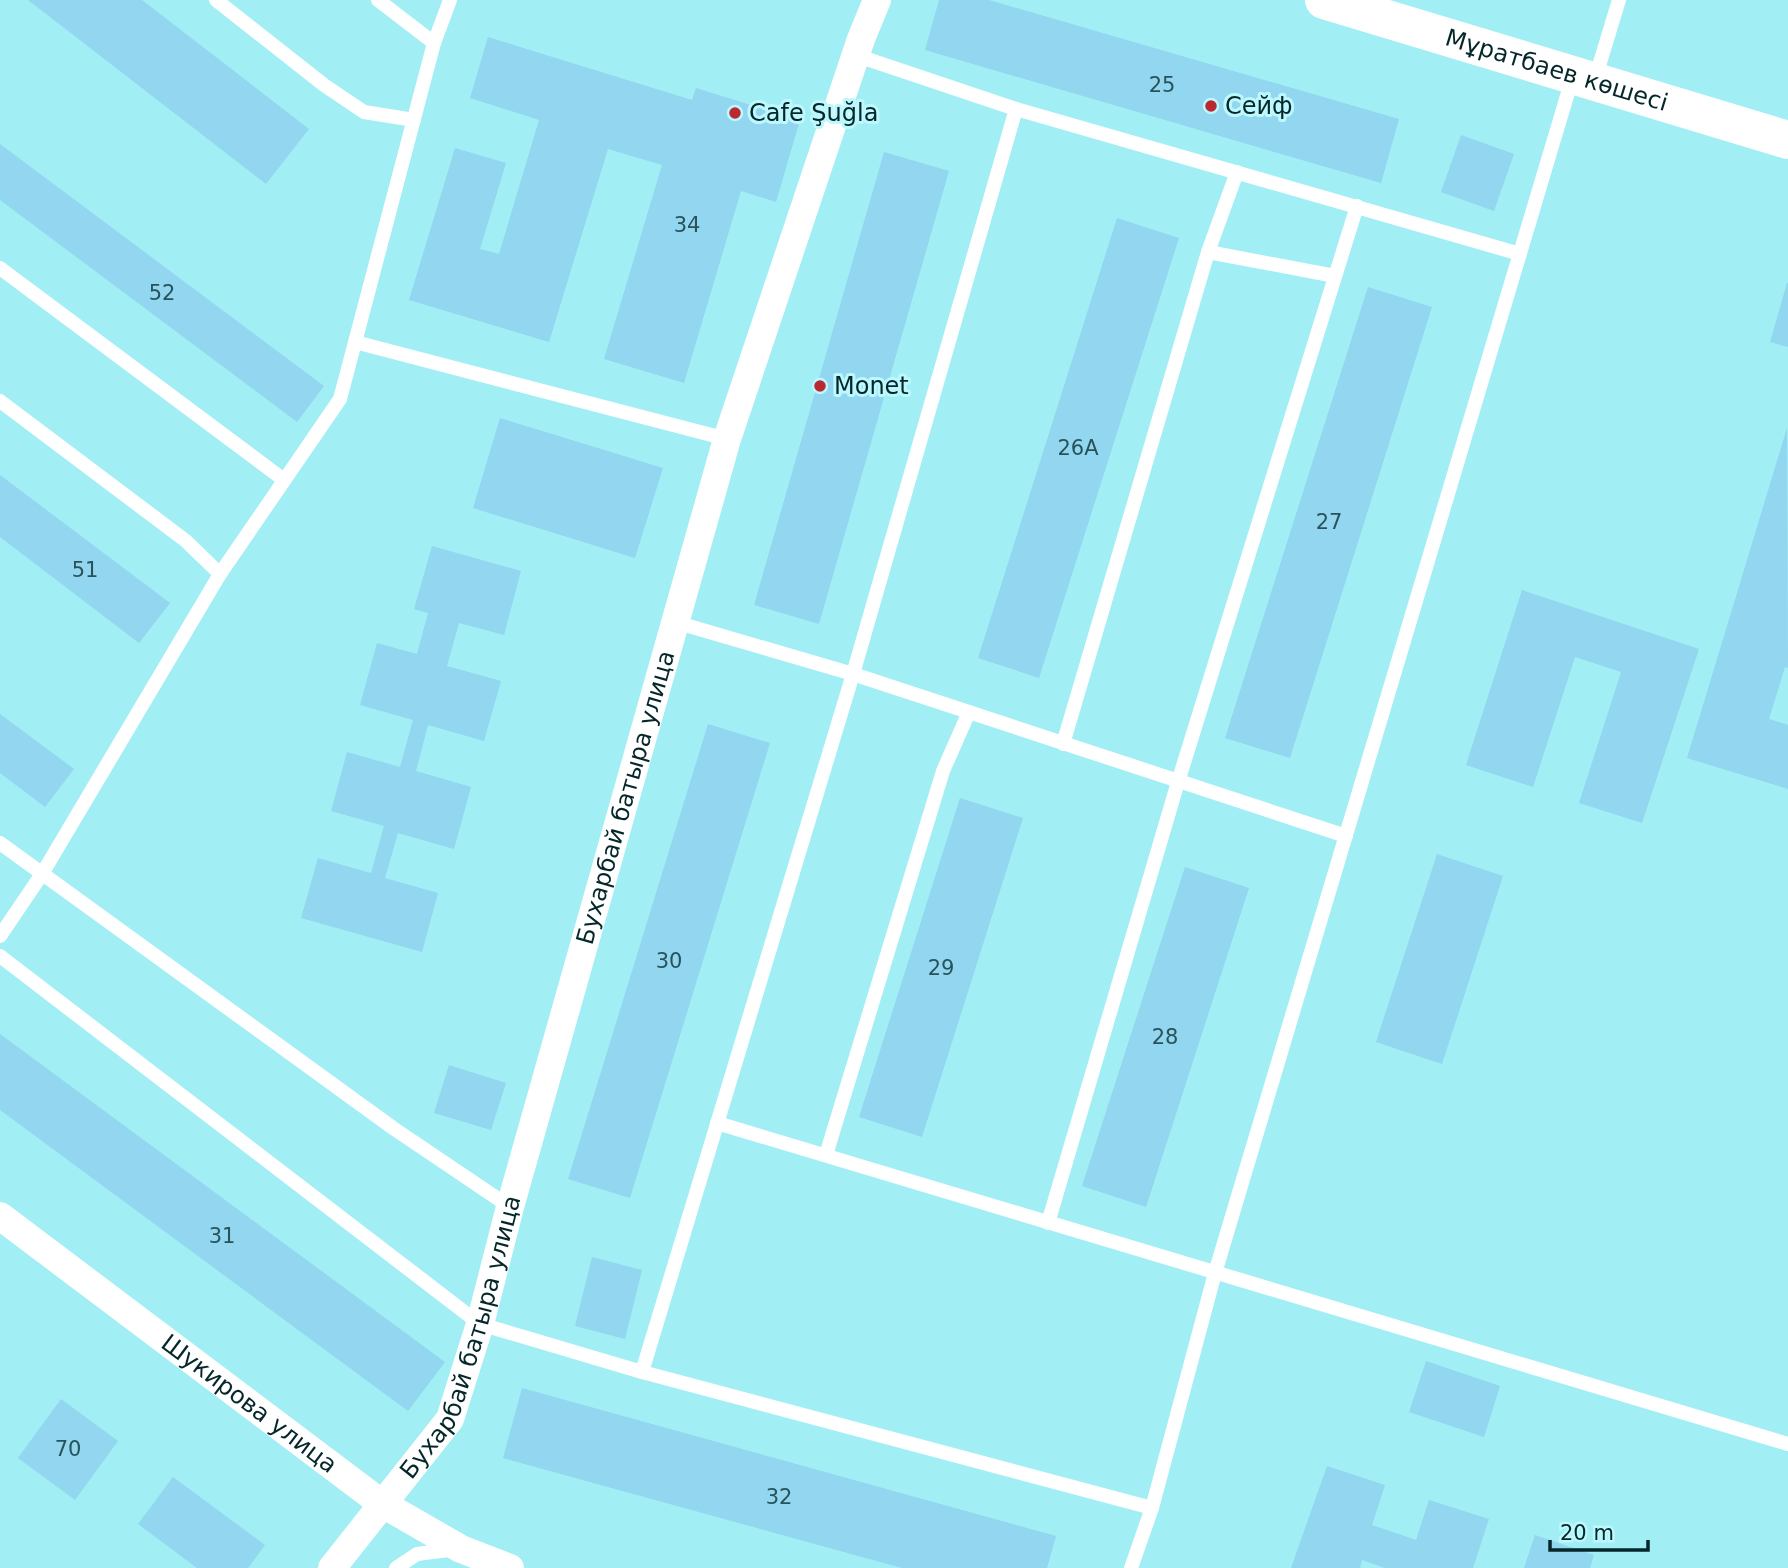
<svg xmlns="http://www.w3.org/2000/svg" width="1788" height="1568" viewBox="0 0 1788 1568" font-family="'DejaVu Sans',sans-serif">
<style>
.building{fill:#92d6ef}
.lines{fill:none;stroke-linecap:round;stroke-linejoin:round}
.lane{stroke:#fff;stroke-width:14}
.street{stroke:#fff;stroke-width:28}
.secondary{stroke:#fff;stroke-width:38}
.poi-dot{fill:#ba2932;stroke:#bcf8fe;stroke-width:2.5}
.labels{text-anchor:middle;stroke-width:6;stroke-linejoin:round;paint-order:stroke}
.number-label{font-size:21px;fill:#28535b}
.street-label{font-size:24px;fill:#05272a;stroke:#bcf8fe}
.poi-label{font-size:24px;fill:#05272a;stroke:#bcf8fe;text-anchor:start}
</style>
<rect width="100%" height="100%" fill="#a1eef5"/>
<g class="building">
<path d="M28,0H142L309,129L266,184Z"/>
<path d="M939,0H989L1399,119L1381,183L925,50Z"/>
<path d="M488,37L692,100L696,88L800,120L776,202L741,191L684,383L604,359L662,165L608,149L549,342L409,300L455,148L506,163L480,249L499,254L539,120L470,98Z"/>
<path d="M1461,135L1514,154L1494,211L1441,192Z"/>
<path d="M0,144L324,386L297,422L0,200Z"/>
<path d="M884,152L949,171L819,624L754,605Z"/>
<path d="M1117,218L1179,238L1039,678L978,658Z"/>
<path d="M1787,283H1788V347L1770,342Z"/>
<path d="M1368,287L1432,307L1290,758L1225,738Z"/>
<path d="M500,418L663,468L635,558L473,508Z"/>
<path d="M1787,428L1788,668L1785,667L1769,719L1788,725V789L1687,758Z"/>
<path d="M0,475L170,603L139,643L0,537Z"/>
<path d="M432,546L521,571L504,635L459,623L447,666L501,681L484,741L428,725L416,771L471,787L454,849L398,833L385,878L438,893L422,952L301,918L318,858L371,873L384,826L331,811L347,752L400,767L413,720L360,705L377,643L417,654L428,613L414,609Z"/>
<path d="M1522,590L1699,649L1642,823L1579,803L1621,672L1575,657L1533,787L1466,765Z"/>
<path d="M0,714L74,769L45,807L0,773Z"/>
<path d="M708,724L770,743L630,1198L568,1179Z"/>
<path d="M960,798L1023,818L922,1137L859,1117Z"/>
<path d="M1437,854L1503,876L1442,1064L1376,1042Z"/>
<path d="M1185,867L1249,888L1146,1207L1082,1186Z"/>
<path d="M0,1034L445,1362L408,1411L0,1110Z"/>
<path d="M449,1065L506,1083L491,1130L434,1113Z"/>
<path d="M592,1257L642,1270L625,1339L575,1326Z"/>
<path d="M1426,1361L1500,1386L1484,1437L1409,1412Z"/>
<path d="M522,1388L1056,1536L1047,1568H902L503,1458Z"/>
<path d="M61,1399L118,1441L75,1500L18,1458Z"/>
<path d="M1327,1466L1385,1485L1372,1525L1416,1540L1429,1500L1489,1519L1473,1568H1385L1362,1560L1360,1568H1291Z"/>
<path d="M173,1477L265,1545L248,1568H197L138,1524Z"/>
<path d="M1535,1535L1594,1555L1590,1568H1524Z"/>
</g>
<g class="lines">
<g class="lane">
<path d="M216,0L324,85L364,112L414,120"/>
<path d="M378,0L434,43"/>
<path d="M855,55L1016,109L1520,254"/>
<path d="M1595,79L1619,0"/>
<path d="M1208,252L1335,276"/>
<path d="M0,268L284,480"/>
<path d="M355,342L727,439"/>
<path d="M0,401L186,541L220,574"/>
<path d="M675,622L853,674L1346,836"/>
<path d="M1063,744L1208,252L1237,172"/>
<path d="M0,843L393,1128L510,1207"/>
<path d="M0,936L42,874L220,574L340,399L434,43L450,0"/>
<path d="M0,956L480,1324L642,1372L1152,1508"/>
<path d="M717,1123L1788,1444"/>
<path d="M826,1155L943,771L969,712"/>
<path d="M1048,1223L1178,782L1357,206"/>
<path d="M642,1372L853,674L1016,109"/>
<path d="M396,1568L417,1554L456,1549"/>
<path d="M1131,1568L1152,1508L1215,1273L1573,76"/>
</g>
<g class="street">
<path id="s1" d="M0,1216L381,1503L461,1549L510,1568"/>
<path id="s2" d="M332,1568L450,1419L480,1324L510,1207L727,439L861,39L877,0"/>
</g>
<path class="secondary" id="s3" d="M1324,0L1788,140"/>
</g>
<g class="poi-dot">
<circle cx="1211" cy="106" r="7"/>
<circle cx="735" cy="113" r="7"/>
<circle cx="820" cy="386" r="7"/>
</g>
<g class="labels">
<g class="number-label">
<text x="1162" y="92">25</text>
<text x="687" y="232">34</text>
<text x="162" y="300">52</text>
<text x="1078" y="455">26А</text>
<text x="1329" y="529">27</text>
<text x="85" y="577">51</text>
<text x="669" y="968">30</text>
<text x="941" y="975">29</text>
<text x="1165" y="1044">28</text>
<text x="222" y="1243">31</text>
<text x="68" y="1456">70</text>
<text x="779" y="1504">32</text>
</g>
<g class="street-label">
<text dy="8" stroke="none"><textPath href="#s3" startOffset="243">Мұратбаев көшесі</textPath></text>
<text dy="8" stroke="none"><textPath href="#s2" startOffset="836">Бухарбай батыра улица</textPath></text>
<text dy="8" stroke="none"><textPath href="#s2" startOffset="270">Бухарбай батыра улица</textPath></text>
<text dy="8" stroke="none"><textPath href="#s1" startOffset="312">Шукирова улица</textPath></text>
</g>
<g class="poi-label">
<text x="1225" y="114">Сейф</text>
<text x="749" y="121">Cafe Şuğla</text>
<text x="834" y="394">Monet</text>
</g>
</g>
<path d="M1550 1540v10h98v-10" fill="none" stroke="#05272a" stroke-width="3.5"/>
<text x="1560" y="1540" font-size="21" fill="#05272a" stroke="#bcf8fe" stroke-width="5" paint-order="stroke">20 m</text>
</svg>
